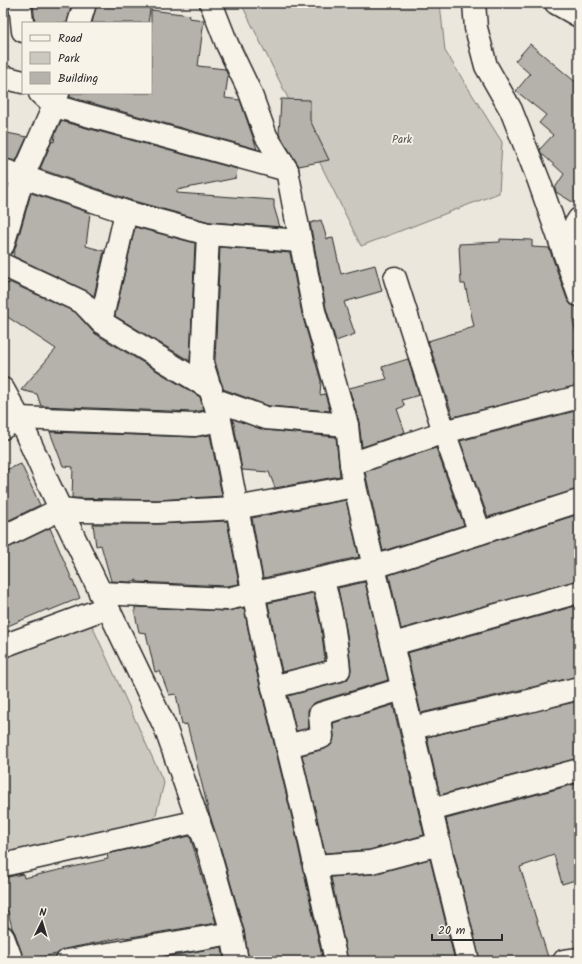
<svg xmlns="http://www.w3.org/2000/svg" width="582" height="964" viewBox="0 0 582 964" font-family="Kalam,sans-serif">
<style>
.green{fill:#cbc8bf;stroke:#7b7a75}
.building{fill:#b5b2ab;stroke:#2b2b2b}
.lines{fill:none;stroke-linecap:round;stroke-linejoin:round}
.minor-casing{stroke:#2b2b2b;stroke-width:25}
.minor{stroke:#f7f3e8;stroke-width:22}
.labels{text-anchor:middle;stroke-width:3.5;stroke-linejoin:round;paint-order:stroke}
.park-label{font-size:11px;fill:#535250;stroke:#f7f3e8}
</style>
<rect width="100%" height="100%" fill="#ebe7dd"/>
<filter id="ink" filterUnits="userSpaceOnUse"><feTurbulence type="fractalNoise" baseFrequency=".025" numOctaves="2"/><feDisplacementMap in="SourceGraphic" scale="8" xChannelSelector="R" yChannelSelector="G"/><feConvolveMatrix kernelMatrix="1 2 1 2 8 2 1 2 1" color-interpolation-filters="sRGB"/></filter>
<g filter="url(#ink)">
<g class="green">
<path d="M241,3H440L445,51L502,142L499,193L361,246Z"/>
<path d="M89,619L164,783L154,822L3,854V652Z"/>
</g>
<g class="building">
<path d="M33,3H72L67,23H35Z"/>
<path d="M97,3H151L148,23H92Z"/>
<path d="M151,10L190,15L189,18L204,20L198,66L225,69L228,76L225,98L240,100L257,149L70,97V93H151Z"/>
<path d="M530,44L579,85V206L556,192L555,188L564,174L541,153L540,149L553,135L539,123L546,115L516,91L530,74L515,61Z"/>
<path d="M281,99L310,100V120L329,160L299,166L279,134Z"/>
<path d="M61,121L237,169L236,178L177,190V193L274,200V207L280,227H283L210,222L130,200L40,169L52,141L54,142L55,134Z"/>
<path d="M7,133L27,137L16,161L3,158Z"/>
<path d="M31,193L90,213L86,246L104,251L94,296L87,291L13,256Z"/>
<path d="M321,220L327,239L333,238L341,274L375,265L382,291L344,302L355,334L336,341L326,308L310,223Z"/>
<path d="M135,227L195,243L190,361L115,316Z"/>
<path d="M500,239L532,240V247L549,248L567,299L571,305L579,307V321H573L579,343V350L573,351L579,372V385L453,417L428,341L474,327L465,284H461L459,244L500,242Z"/>
<path d="M220,247L290,253L302,314L321,381L320,395L325,394L330,411L269,406L223,389L215,361Z"/>
<path d="M3,282L9,284V282L75,312L94,333L200,397L204,410L194,412L41,406L37,394L21,390L56,349L3,314Z"/>
<path d="M408,359L419,395L402,400L405,406L397,409L405,432L362,447L359,422L349,388L387,379L382,367Z"/>
<path d="M579,410V489L488,517L460,441Z"/>
<path d="M233,419L265,430L336,437L340,476L275,488L269,472L242,470Z"/>
<path d="M50,432L194,437L210,435L222,496L157,500L72,498L73,467L63,466Z"/>
<path d="M436,448L464,525L383,551L365,472Z"/>
<path d="M21,464L40,505L3,523V471Z"/>
<path d="M346,500L359,557L263,578L252,518Z"/>
<path d="M579,514V580L401,629L389,575Z"/>
<path d="M227,521L239,584L226,586L137,582V580L129,582L111,581L101,545L96,546L93,524H158Z"/>
<path d="M50,528L80,598L48,611V609L3,628V549L8,548Z"/>
<path d="M365,582L388,680L316,702L311,705L308,710L309,728L296,731L288,696L342,682L347,680L350,675L351,669L347,634L338,588Z"/>
<path d="M313,593L321,626L325,661L282,672L268,603Z"/>
<path d="M579,605V676L421,713L407,653Z"/>
<path d="M135,607L226,611L244,608L254,661L293,822L302,864V867L304,873L323,961H249L244,930L220,846L209,813L187,724L182,725L176,694L169,695L160,671L155,672L146,633L139,632L135,614Z"/>
<path d="M579,701V758L440,795L427,737Z"/>
<path d="M393,705L424,835L369,850L325,853L302,755L325,749L330,746L333,742L334,736L333,723Z"/>
<path d="M579,783V879L562,884L554,855L520,867L548,957L533,961H480L446,819Z"/>
<path d="M190,836L216,923L125,938V937L65,949L57,954L24,960L15,933L12,928L8,911L3,912V878L23,874L24,878L108,859L107,854Z"/>
<path d="M430,859L455,961H348L331,877L374,874Z"/>
<path d="M222,947L224,961L146,960Z"/>
</g>
<g class="lines">
<g class="minor-casing">
<g id="minor">
<path d="M20,3L23,31"/>
<path d="M474,3L476,28L486,66L511,110L539,181L579,295"/>
<path d="M556,3L579,16"/>
<path d="M79,23L85,3"/>
<path d="M3,77L23,82"/>
<path d="M40,93L54,106L287,170"/>
<path d="M3,170L126,212L208,234L300,241"/>
<path d="M208,234L202,363L220,420L266,658L305,819L336,961"/>
<path d="M3,245L23,176L54,106L58,93"/>
<path d="M562,245L579,219"/>
<path d="M3,265L82,302L101,322L211,389"/>
<path d="M395,278L444,432L579,397"/>
<path d="M101,322L126,212"/>
<path d="M3,389L19,418L49,485L165,727L208,849L232,933L237,961"/>
<path d="M213,399L266,418L347,425"/>
<path d="M3,428L19,418L195,425L220,420"/>
<path d="M351,464L444,432L480,533"/>
<path d="M3,537L61,509L80,511L157,512L236,508L355,486"/>
<path d="M100,593L227,599L374,567L355,486L351,464L347,425L314,311L287,170L266,136L250,92L227,44L211,3"/>
<path d="M393,644L579,592"/>
<path d="M3,646L108,607"/>
<path d="M273,687L339,670C336,639 332,609 322,579"/>
<path d="M412,728L525,702L579,688"/>
<path d="M287,746L322,737L320,714L402,689"/>
<path d="M431,810L579,770"/>
<path d="M3,865L199,821"/>
<path d="M314,866L371,862L439,844"/>
<path d="M3,937L12,961"/>
<path d="M67,961L232,933"/>
<path d="M468,961L439,844L374,567L579,501"/>
<path d="M564,961L579,959"/>
</g>
</g>
<use href="#minor" class="minor"/>
</g>
</g>
<g class="labels">
<g class="park-label">
<text x="402" y="143">Park</text>
</g>
</g>
<rect width="582" height="964" fill="none" stroke="#f7f3e8" stroke-width="16"/>
<rect x="8" y="8" width="566" height="948" fill="none" stroke="#2b2b2b" stroke-width="1.5" filter="url(#ink)"/>
<rect x="22" y="22" width="130" height="72" fill="#f7f3e8" stroke="#a5a39c"/>
<rect x="30" y="35" width="20" height="6" fill="#f7f3e8" stroke="#a5a39c"/>
<text x="58" y="42" font-size="12" fill="#2b2b2b">Road</text>
<rect x="30" y="52" width="20" height="12" fill="#cbc8bf" stroke="#a5a39c"/>
<text x="58" y="62" font-size="12" fill="#2b2b2b">Park</text>
<rect x="30" y="72" width="20" height="12" fill="#b5b2ab" stroke="#a5a39c"/>
<text x="58" y="82" font-size="12" fill="#2b2b2b">Building</text>
<g transform="translate(42 922) rotate(5)" stroke="#f7f3e8" stroke-width="3" paint-order="stroke">
<path d="M0-3L7 15L0 10L-7 15Z" fill="#2b2b2b"/>
<text y="-6" font-size="11" font-weight="bold" text-anchor="middle" fill="#2b2b2b">N</text>
</g>
<path d="M432 934v6h70v-6" fill="none" stroke="#2b2b2b" stroke-width="2"/>
<text x="438" y="934" font-size="12" fill="#2b2b2b" stroke="#f7f3e8" stroke-width="3" paint-order="stroke">20 m</text>
</svg>
